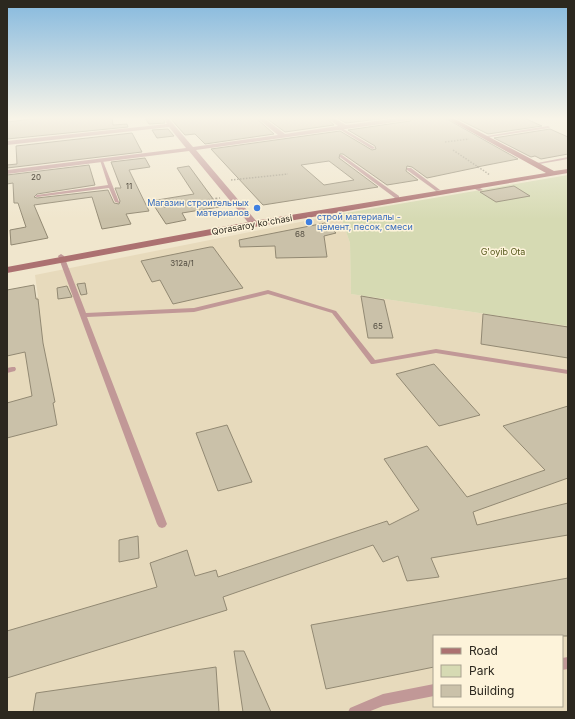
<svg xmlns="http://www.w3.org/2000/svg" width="575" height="719" viewBox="0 0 575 719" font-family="Inter,sans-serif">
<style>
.built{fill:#e7dabc;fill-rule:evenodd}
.green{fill:#d6dab3}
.building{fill:#cac1a9;stroke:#928973;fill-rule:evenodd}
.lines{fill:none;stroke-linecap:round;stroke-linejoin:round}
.path-far1{stroke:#a39b88;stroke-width:1.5;stroke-dasharray:1.5 1.5;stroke-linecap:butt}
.path{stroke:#a39b88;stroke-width:2;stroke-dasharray:2 2;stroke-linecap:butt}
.lane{fill:#c19897;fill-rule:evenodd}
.street{fill:#c19897;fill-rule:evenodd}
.secondary{fill:#ac7171;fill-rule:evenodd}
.shop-dot{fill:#3f7fe0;stroke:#fdf3da;stroke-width:1.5}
.labels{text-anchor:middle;stroke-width:3;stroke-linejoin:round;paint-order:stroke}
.number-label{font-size:8px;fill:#544e42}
.far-shop-label{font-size:9px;fill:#366cbe;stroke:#fdf3da;text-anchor:end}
.far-street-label{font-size:9px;fill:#2c281f;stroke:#fdf3da}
.far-park-label{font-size:9px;fill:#56591d;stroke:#fdf3da}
</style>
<rect width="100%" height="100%" fill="#f0e6cd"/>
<path class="built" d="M340,214L350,243L351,294L568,326V712H7V303L38,297L35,275ZM434,636H562V706H434Z"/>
<path class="green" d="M568,175V326L351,294L350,243L340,214Z"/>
<g class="building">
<path d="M41,118H112L113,125L127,124L128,127L7,139V122Z"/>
<path d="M145,118H163L165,123L149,124Z"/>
<path d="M170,118H256L274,134L205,144L195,134L185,135Z"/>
<path d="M266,118H326L334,125L285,132Z"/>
<path d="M337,118H387L346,123Z"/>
<path d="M414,118H445L518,159L477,167H479L427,178L412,167L407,166L406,171L418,180L387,185L343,154H340L339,158L378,187L263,205L211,149L340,131L372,150L376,149L375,146L348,130L410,121ZM329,161L354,180L324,185L301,165Z"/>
<path d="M456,118H524L542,126L488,134Z"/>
<path d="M168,129L174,136L157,138L152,130Z"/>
<path d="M550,129L568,137V154L541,159L535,156L531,157L494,138Z"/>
<path d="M132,133L142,152L7,168V165L17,164L16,146Z"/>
<path d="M145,158L150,167L129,170L149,211L126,214L131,224L102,229L92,197L34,205L48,238L11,245L10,230L26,227L18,203H14L13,183L7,184V175L89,165L95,185L37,194L34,197L37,198L108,190L114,203L119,204L120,201L115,188H121L111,162Z"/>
<path d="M189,166L219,207L182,213L186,220L166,224L151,201L194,194L177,168Z"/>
<path d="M514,186L530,196L496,202L480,192Z"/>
<path d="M325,223L336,233L324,236L327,257L276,258L275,246L240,247L239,240Z"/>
<path d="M210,247H213L243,288L173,304L160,280L152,282L141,261Z"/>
<path d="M85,283L87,294L81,295L77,284Z"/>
<path d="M34,285L36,299H38L43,343L55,402L53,403L57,425L7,438V403L32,396L25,352L7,356V290Z"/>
<path d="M67,286L72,297L58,299L57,288Z"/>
<path d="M361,296L384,300L393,338H368Z"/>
<path d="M483,314L568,327V358L481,344Z"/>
<path d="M434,364L480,415L439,426L396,374Z"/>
<path d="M568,406V478L473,512L477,525L568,503V535L431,558L439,577L407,581L398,556L383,562L373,545L223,597L227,610L7,678V631L157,587L150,563L187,550L195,576L216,570L218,577L387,521L389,525L419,510L384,459L427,446L467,497L545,470L503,426Z"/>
<path d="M227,425L252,482L218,491L196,433Z"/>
<path d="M138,536L139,558L119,562V540Z"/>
<path d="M568,578V636H434V667L326,689L311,625Z"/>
<path d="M234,651H244L271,712H243Z"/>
<path d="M216,667L219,712H33L36,693Z"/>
</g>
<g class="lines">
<g class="path-far1">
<path d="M445,142L469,139"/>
<path d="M453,150L490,175"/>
<path d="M231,180L288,174"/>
</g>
<path class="path" d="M164,207L220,198"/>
<g class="lane">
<path d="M548,126L550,127L549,128L483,138L481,137Z"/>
<path d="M340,127L374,147L375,148L372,149L339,129V127Z"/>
<path d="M340,155H342L399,196V198H395L340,157Z"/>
<path d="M568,157V159L534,165L532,164Z"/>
<path d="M100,160L103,161L119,202V203L115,202L109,188L37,197L35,196L37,195L108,185Z"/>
<path d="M407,168H411L440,190L436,191L407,170Z"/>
<path d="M473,186H477L483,190L479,191L473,188Z"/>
<path d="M61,254L64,256L86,313L194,308L268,290L336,311L375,360L436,349L568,370V374L436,353L373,364H371L332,313L268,294L194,312L87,317L167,524L165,527L162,528L159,527L157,524L58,256Z"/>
<path d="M12,367H15L16,369L15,371L7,373V368Z"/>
<path d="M568,657V669L562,670V658Z"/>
<path d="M434,684V696L383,706L368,712H348L350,708L383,694Z"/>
</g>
<path class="street" d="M164,118H168L193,147L278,135L257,118H264L285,134L338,126L327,118H334L346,125L398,118H413L410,120L196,150L257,222L258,224L254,227L251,226L189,151L7,174V170L186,148L169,127L7,145V141L167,124Z"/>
<g class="secondary">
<path d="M7,118H11L7,120Z"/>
<path d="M446,118H453L554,171L568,169V173L254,227L7,273V267L254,221L546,173Z"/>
</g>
</g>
<linearGradient id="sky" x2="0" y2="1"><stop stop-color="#86b9de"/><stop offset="0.54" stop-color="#f8f4e8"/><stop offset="1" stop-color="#f8f4e8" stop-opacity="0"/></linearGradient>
<rect width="575" height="219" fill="url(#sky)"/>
<g class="shop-dot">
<circle cx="257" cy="208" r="4"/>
<circle cx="309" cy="222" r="4"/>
</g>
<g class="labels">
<g class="number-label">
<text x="36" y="180">20</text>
<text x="129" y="189">11</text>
<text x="300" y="237">68</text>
<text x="182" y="266">312а/1</text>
<text x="378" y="329">65</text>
</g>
<g class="far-shop-label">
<text x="249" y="206">Магазин строительных<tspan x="249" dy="10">материалов</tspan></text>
<text x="317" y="220" text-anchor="start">строй материалы -<tspan x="317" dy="10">цемент, песок, смеси</tspan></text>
</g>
<g class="far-street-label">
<text transform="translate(252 225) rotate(-10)" y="3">Qorasaroy ko'chasi</text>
</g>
<g class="far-park-label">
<text x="503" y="255">G'oyib Ota</text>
</g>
</g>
<rect width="575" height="719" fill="none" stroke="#2c281f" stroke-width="16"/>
<rect x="433" y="635" width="130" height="72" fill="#fdf3da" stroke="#a9a28f"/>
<rect x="441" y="648" width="20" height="6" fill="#ac7171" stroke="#a9a28f"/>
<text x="469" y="655" font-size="12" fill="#2c281f">Road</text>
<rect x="441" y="665" width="20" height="12" fill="#d6dab3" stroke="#a9a28f"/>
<text x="469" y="675" font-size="12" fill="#2c281f">Park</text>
<rect x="441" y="685" width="20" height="12" fill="#cac1a9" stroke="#a9a28f"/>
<text x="469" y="695" font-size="12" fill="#2c281f">Building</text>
</svg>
